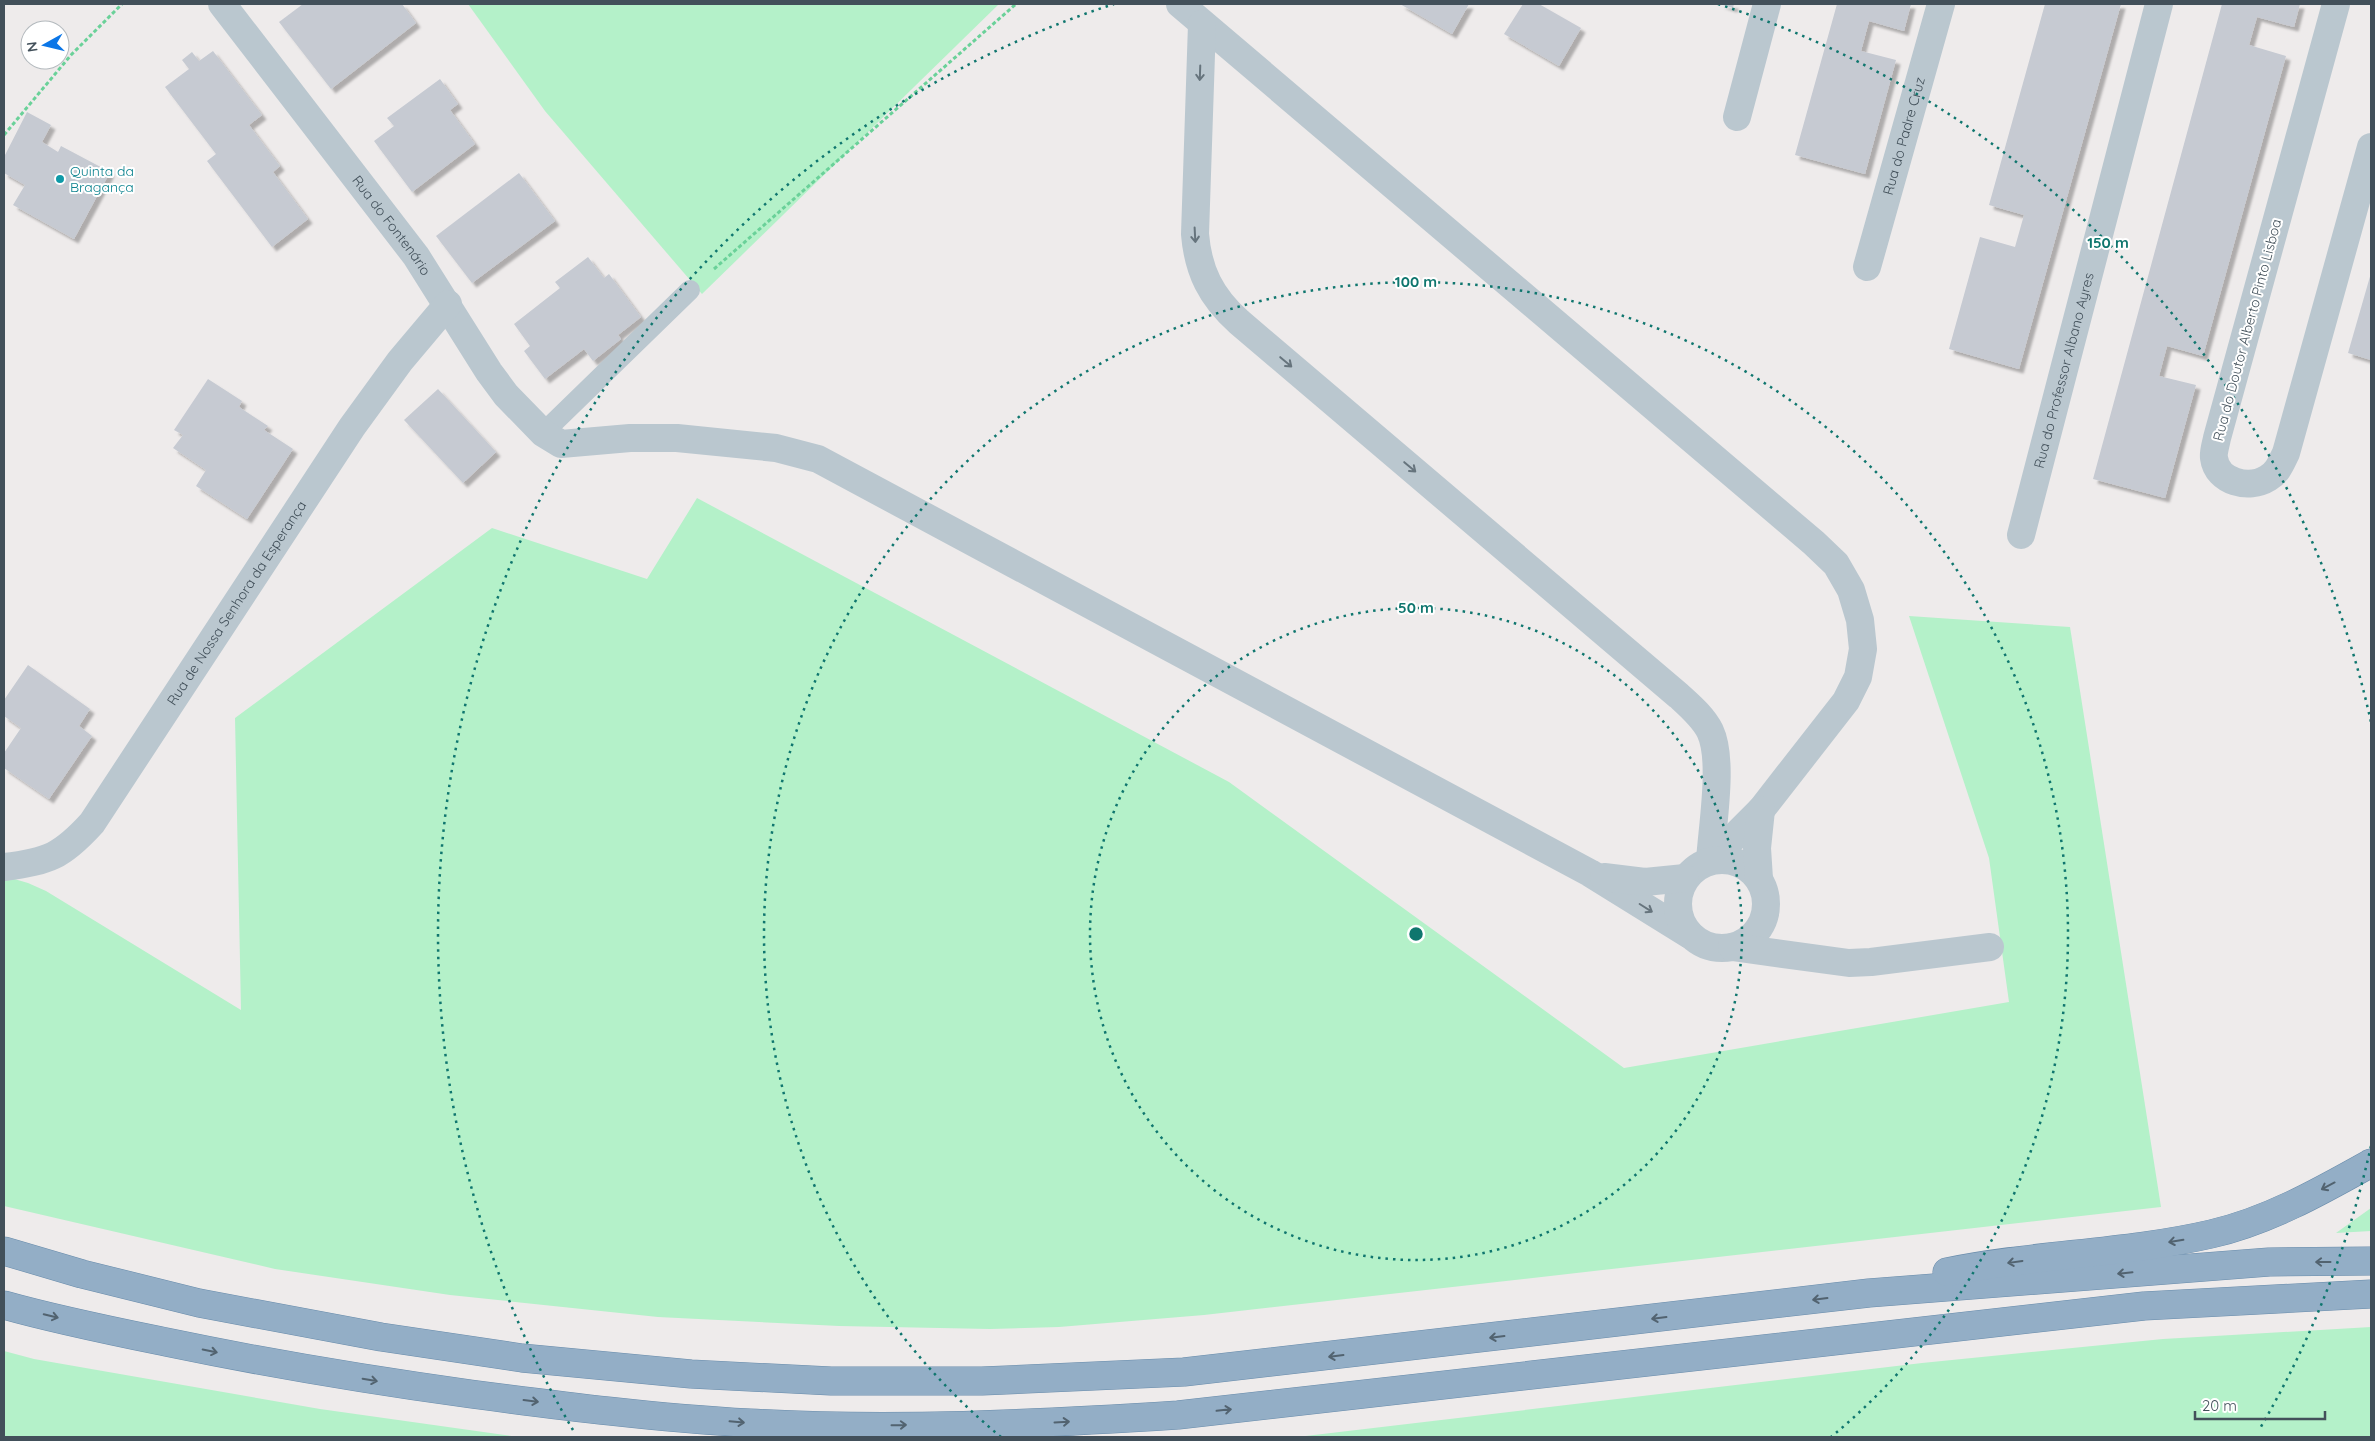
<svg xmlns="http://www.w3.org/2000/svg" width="2375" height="1441" viewBox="0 0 2375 1441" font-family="Quicksand,sans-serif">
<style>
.green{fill:#b4f1c9}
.building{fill:#c6cad2;filter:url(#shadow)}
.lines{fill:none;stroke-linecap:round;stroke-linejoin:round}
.trunk-casing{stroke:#698cab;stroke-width:29}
.path{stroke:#6ad199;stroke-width:3;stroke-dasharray:4 2.5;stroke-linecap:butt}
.service{stroke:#bac7cf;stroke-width:20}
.minor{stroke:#bac7cf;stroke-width:28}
.trunk{stroke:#93aec6;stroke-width:28}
.oneway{stroke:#66747d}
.oneway2{stroke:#526370}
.ring{fill:none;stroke:#0f766e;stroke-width:2.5;stroke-dasharray:2.5 5}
.culture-dot{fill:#0f9aa8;stroke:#fff;stroke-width:2}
.labels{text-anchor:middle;stroke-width:4;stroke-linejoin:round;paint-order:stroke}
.street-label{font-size:14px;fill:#42505a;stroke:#fff}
.culture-label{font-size:14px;fill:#0d838f;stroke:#fff;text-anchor:start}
.centre{fill:#0f766e;stroke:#fff;stroke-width:2.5}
.ring-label{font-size:15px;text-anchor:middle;font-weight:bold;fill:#0f766e;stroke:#fff;stroke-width:4;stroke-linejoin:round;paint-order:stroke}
</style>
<defs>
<filter id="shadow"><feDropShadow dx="4.5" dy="4.5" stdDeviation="1" flood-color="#0004"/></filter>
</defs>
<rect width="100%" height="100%" fill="#eeebeb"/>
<g class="green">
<path d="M468,4H999L702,294L545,111Z"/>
<path d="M697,498L1229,782L1624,1068L2009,1002L1989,858L1909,616L2070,627L2161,1207L1204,1315L1059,1327L990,1329L839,1326L658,1317L450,1295L275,1269L4,1206V876L28,883L46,891L241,1010L235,718L492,528L647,579Z"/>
<path d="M2371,1208V1231L2336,1233Z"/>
<path d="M2371,1327V1437H1297L1922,1363L2163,1339Z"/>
<path d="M4,1351L34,1359L320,1409L519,1437H4Z"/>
</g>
<g class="building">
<path d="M303,4H402L416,23L331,89L279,22Z"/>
<path d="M1400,4H1469L1452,34Z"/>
<path d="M1523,4H1539L1581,28L1559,66L1504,34Z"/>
<path d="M1720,4H1734L1733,8Z"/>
<path d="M1837,4H1911L1904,31L1869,21L1861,51L1896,60L1865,174L1795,155Z"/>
<path d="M2045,4H2121L2019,369L1949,349L1980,237L2015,247L2024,215L1989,205Z"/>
<path d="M2222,4H2300L2294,27L2257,17L2249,45L2286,56L2203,356L2167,346L2159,376L2196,385L2165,498L2093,479Z"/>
<path d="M213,51L262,115L249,125L280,166L273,172L308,219L272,247L207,161L216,154L165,87L189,69L182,60L192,52L199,61Z"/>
<path d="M440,79L458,104L450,110L475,144L412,192L374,141L394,126L387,118Z"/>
<path d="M27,112L51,125L42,142L58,152L61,146L110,172L74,239L13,205L25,185L4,173V157Z"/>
<path d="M519,173L555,221L472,283L436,236Z"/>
<path d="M588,257L604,278L609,274L641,317L618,335L621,339L593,361L584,349L545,379L524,351L530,346L514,324L560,288L555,282Z"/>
<path d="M2371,273V360L2348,353Z"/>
<path d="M208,379L242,401L239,407L268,426L264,430L293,449L247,519L196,486L206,470L173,448L183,435L174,430Z"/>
<path d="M438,389L496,452L463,483L404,420Z"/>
<path d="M28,665L90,709L79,726L92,736L49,799L4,768V753L21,728L4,716V700Z"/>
</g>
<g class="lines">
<g class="trunk-casing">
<g id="trunk">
<path d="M4,1251L82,1274L199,1303L381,1337L522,1358L691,1374L831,1381H982L1184,1372L1869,1293L2269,1262L2371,1261"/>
<path d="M1947,1272C2034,1254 2125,1254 2211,1234C2268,1221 2321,1191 2371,1163"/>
<path d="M4,1305C57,1320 112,1331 166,1342C267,1363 369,1380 471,1394C563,1406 657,1418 750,1423C892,1431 1036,1424 1178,1415L2144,1306L2371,1294"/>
</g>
</g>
<g class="path">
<path d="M4,135L71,55L122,4"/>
<path d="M714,269L1016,4"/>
</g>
<path class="service" d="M543,433L690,290"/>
<g class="minor">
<path id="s1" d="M222,4L416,256L489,372L506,395L543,433L561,444L630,438H677L776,448L818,459L1590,873L1690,935"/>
<path d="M1180,4L1814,543L1836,564L1851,590L1860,620L1863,649L1858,677L1846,701L1761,810L1710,861"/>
<path d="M2336,4L2217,438C2216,444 2213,452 2214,458C2217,482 2249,490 2268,478C2278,472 2281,463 2286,453L2371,147"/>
<path d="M1202,24L1195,234C1198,271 1211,297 1239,322L1679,696C1690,706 1703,717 1710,731C1724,760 1712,827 1710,861"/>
<path d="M1737,117L1767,4"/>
<path id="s2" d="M1867,267L1941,4"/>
<path id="s3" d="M2021,535L2159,4"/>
<circle cx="1722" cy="904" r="44"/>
<path id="s4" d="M4,867C48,862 62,856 92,823L352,427L400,361L448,304"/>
<path d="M1604,877L1645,882L1685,878"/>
<path d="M1759,879L1757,848L1761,810"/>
<path d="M1732,947L1849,963L1871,962L1990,947"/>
</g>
<use href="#trunk" class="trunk"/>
</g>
<defs><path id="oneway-shaft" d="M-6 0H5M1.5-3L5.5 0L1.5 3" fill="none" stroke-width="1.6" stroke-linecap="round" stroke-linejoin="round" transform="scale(1.25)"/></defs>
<g class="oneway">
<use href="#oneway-shaft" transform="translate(1200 73) rotate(92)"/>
<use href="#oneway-shaft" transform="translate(1195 235) rotate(87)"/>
<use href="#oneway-shaft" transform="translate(1286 362) rotate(40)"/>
<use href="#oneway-shaft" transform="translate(1410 467) rotate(40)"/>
<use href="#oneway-shaft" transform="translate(1646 908) rotate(32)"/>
</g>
<g class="oneway2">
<use href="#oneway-shaft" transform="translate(2328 1186) rotate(152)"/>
<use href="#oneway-shaft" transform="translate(2176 1241) rotate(171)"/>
<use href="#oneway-shaft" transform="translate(2015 1262) rotate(172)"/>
<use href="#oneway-shaft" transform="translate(2323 1262) rotate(180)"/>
<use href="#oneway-shaft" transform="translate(2125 1273) rotate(174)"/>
<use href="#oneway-shaft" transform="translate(1820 1299) rotate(173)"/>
<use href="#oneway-shaft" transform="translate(51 1316) rotate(14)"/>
<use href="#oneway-shaft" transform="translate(1659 1318) rotate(173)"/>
<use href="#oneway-shaft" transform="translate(1497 1337) rotate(173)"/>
<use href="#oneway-shaft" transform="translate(210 1351) rotate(12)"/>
<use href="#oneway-shaft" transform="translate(1336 1356) rotate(173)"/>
<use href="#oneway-shaft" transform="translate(370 1380) rotate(10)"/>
<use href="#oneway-shaft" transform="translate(531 1401) rotate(7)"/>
<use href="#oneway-shaft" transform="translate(1224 1410) rotate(-6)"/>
<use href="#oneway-shaft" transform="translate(737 1422) rotate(5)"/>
<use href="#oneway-shaft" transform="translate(1062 1422) rotate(-3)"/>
<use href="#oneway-shaft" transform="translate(899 1425) rotate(-1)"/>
</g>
<g class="ring">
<circle cx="1416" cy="934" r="326"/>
<path d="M1001 1437A652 652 0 1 1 1831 1437"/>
<path d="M2371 1146A978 978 0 0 1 2259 1430M573 1430A978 978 0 0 1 1114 4M1718 4A978 978 0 0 1 2371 722"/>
</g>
<circle class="culture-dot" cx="60" cy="179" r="5"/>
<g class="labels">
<g class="street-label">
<text dy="5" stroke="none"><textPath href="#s2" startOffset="136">Rua do Padre Cruz</textPath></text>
<text dy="5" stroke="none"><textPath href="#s1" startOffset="279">Rua do Fontenário</textPath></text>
<text transform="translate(2247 330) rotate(-75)" y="5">Rua do Doutor Alberto Pinto Lisboa</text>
<text dy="5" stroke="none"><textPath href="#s3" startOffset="170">Rua do Professor Albano Ayres</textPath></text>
<text dy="5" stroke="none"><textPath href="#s4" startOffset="365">Rua de Nossa Senhora da Esperança</textPath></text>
</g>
<g class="culture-label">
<text x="70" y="176">Quinta da<tspan x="70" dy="16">Bragança</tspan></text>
</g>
</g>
<circle cx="1416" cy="934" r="8" class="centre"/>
<g class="ring-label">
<text x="2108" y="248">150 m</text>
<text x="1416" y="287">100 m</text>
<text x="1416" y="613">50 m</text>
</g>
<rect width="2375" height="1441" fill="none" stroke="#42505a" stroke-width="10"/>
<g transform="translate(45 45) rotate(262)"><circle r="24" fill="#ffffff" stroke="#b3b9bd"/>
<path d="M0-4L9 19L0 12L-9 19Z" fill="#0b76e7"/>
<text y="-8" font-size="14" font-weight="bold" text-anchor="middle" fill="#42505a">N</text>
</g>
<path d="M2195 1411v8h130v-8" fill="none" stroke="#42505a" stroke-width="2.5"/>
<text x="2202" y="1411" font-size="15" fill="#42505a" stroke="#ffffff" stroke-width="4" paint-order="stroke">20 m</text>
</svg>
